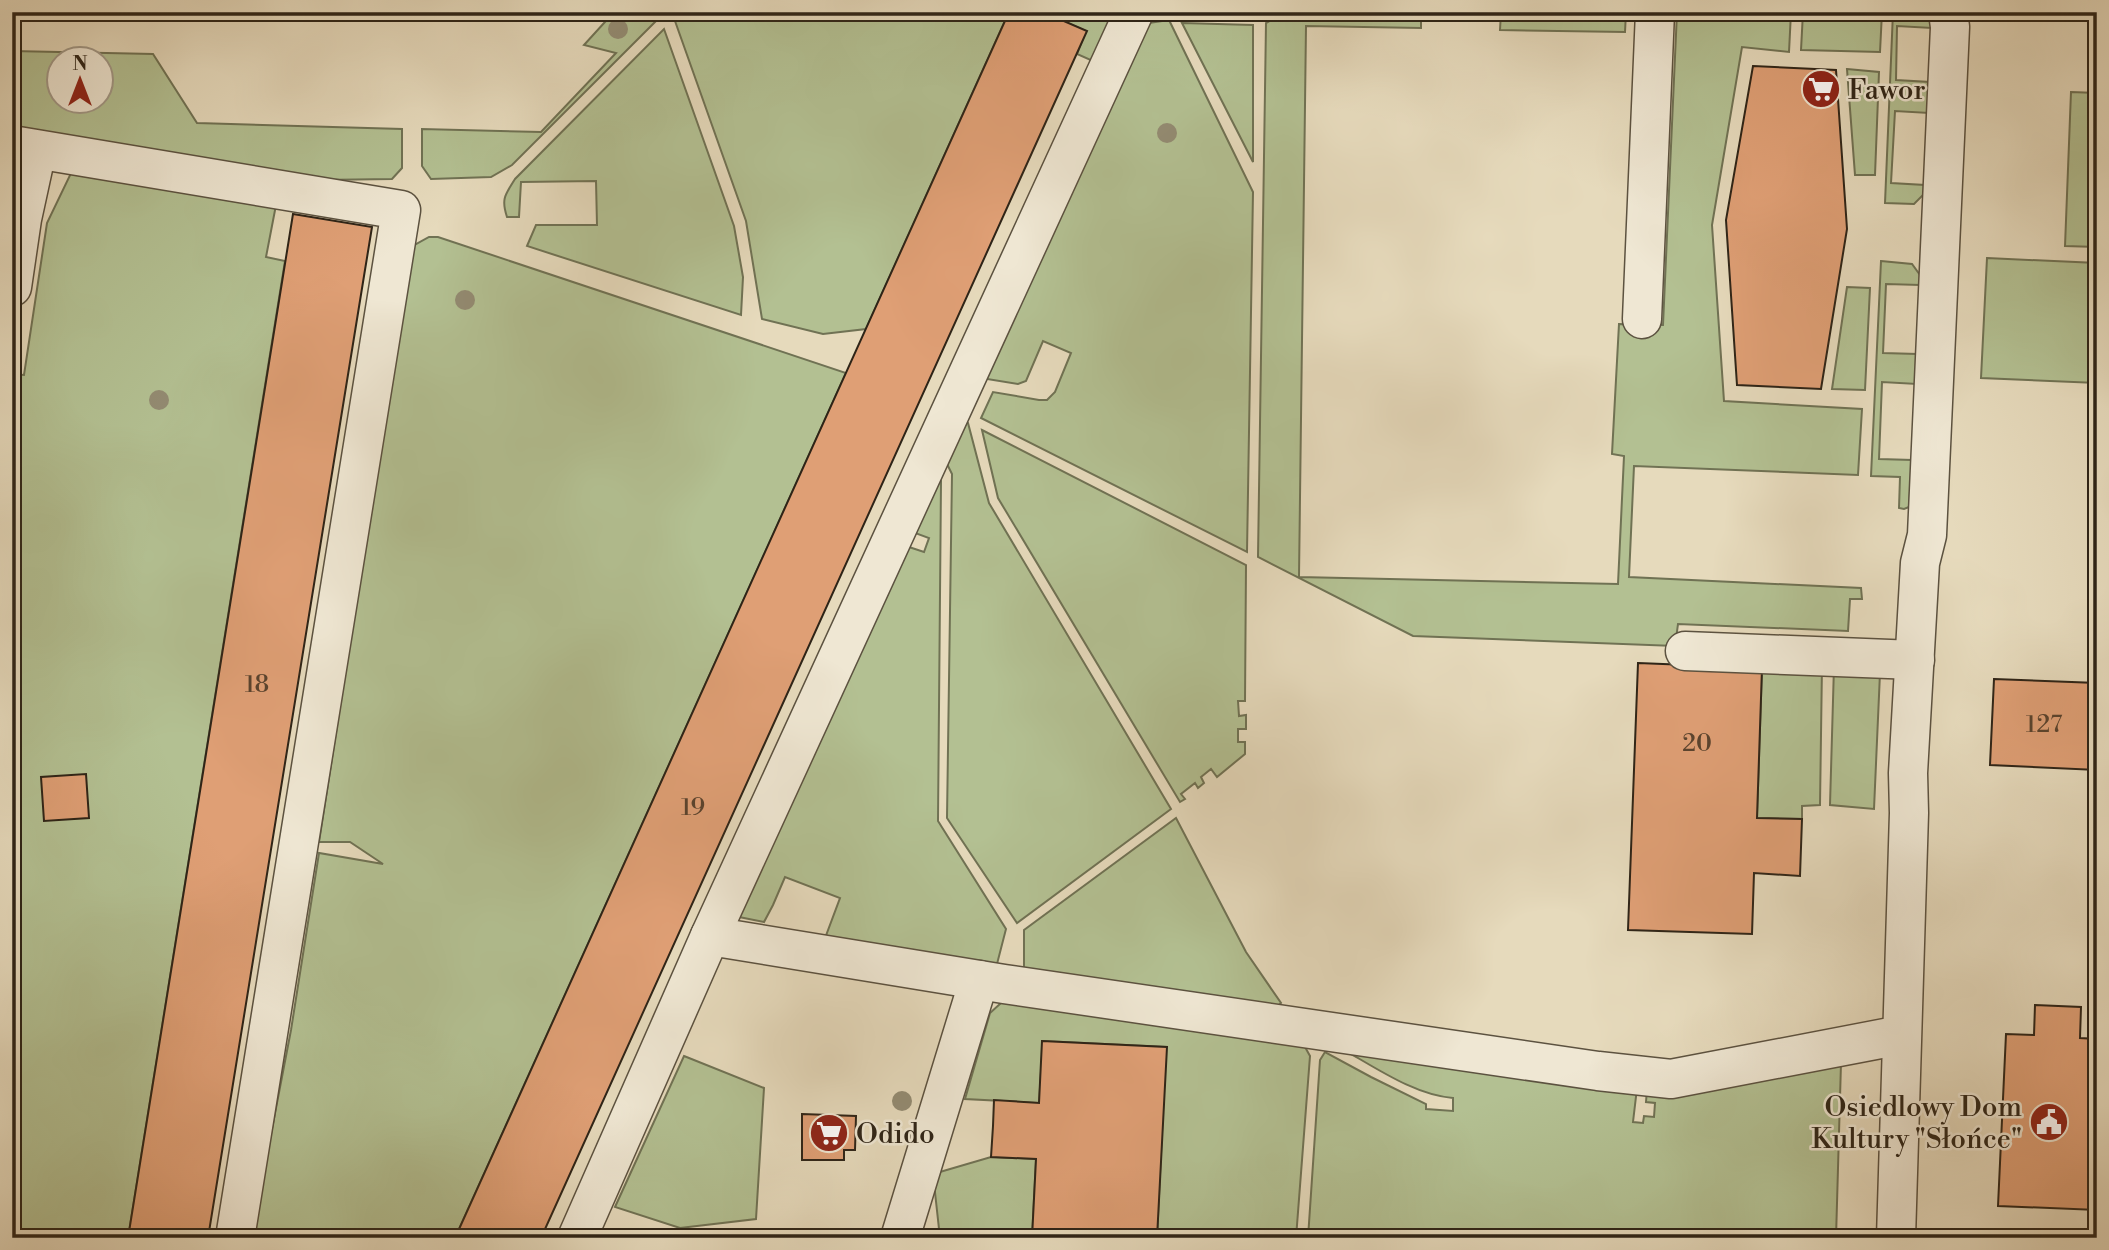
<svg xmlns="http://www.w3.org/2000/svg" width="2109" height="1250" viewBox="0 0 2109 1250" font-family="'Libre Bodoni',serif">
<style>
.green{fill:#b3c092;stroke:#707254;stroke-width:2;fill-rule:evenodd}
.building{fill:#df9f75;stroke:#2e2417;stroke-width:2}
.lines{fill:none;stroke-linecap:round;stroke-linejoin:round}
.minor-casing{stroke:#5c5240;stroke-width:41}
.minor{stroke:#efe7d3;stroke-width:38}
.tree{fill:#938b72}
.labels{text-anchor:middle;stroke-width:5;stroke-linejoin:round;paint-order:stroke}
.number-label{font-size:24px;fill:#5a432e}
.poi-label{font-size:28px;fill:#2e2417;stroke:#efe7d3;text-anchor:start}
</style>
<rect width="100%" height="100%" fill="#e6dabc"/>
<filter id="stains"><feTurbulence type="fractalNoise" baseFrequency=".00286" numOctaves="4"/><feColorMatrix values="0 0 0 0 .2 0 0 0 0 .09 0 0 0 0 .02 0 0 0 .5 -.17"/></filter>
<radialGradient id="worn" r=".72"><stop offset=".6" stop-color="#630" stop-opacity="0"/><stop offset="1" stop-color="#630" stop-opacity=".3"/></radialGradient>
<g class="green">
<path d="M614,12H659L661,16L512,165L491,177L431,179L422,166V129L541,132L616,53L584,45Z"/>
<path d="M683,12H1009L866,329L823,334L762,319L746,221L675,21Z"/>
<path d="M1043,12H1116L1095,62L1077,54L1086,31Z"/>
<path d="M1286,12H1421V28L1306,26L1299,577L1618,584L1624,456L1612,454L1619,324L1663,325L1677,12H1791L1789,52L1742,47L1712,225L1724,401L1862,409L1858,475L1634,466L1629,577L1861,588L1862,599H1850L1848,631L1678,624L1675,646L1413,636L1258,557L1266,23Z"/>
<path d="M1501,12H1626L1625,32L1500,30Z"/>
<path d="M1803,12H1882L1880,52L1801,50Z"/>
<path d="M1893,12H1926L1933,24L1932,28L1897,26L1896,80L1930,82L1929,113L1895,111L1891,183L1925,185L1926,192L1914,204L1885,203Z"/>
<path d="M1169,20L1253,192L1247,552L981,418L993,392L1039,400H1047L1055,392L1071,353L1043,341L1026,381L1018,384L981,378L1142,24Z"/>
<path d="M1182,23L1253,25V162Z"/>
<path d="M664,29L734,226L743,277L741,315L527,246L536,225H597L596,181L521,182L519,217H507C501,199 505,195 515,179Z"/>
<path d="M12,51L153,54L197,123L402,129V168L392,179L319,180L12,132ZM60,60H102V102H60Z"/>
<path d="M1847,69L1879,72L1875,175H1855Z"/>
<path d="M2071,92L2097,93V247L2065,246Z"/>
<path d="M72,171L276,205L266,257L285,261L128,1238H12V374L24,375L47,223Z"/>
<path d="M429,237H438L846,373L455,1238H251L291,1030L319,853L383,864L350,842H319L411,247Z"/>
<path d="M1987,258L2097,263V383L1981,378Z"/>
<path d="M1881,261L1912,264L1920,275V285L1886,284L1883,353L1917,354V384L1882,382L1879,459L1912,460L1909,507L1904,509L1899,508L1900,477L1871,476Z"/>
<path d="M1847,287L1870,288L1865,390L1832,389Z"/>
<path d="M962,420L968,423L989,503L1171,809L1017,923L947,818L952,474L945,460Z"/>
<path d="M982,430L1246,565L1245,701H1238L1239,716L1246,715V729H1238V742H1245V754L1217,777L1211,769L1201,777L1204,783L1198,788L1195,783L1181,794L1185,799L1180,802L998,498Z"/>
<path d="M939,472L941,481L938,821L1006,929L997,964L824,941L840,898L785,877L773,905L764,922L739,917L909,547L924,552L929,538L915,533Z"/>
<path d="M1822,665L1820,805L1802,806V819L1757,818L1762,668Z"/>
<path d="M1834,666L1880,673L1874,809L1830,805Z"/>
<path d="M1176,818L1246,952L1281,1003L1274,1010L1024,973V930Z"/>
<path d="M1039,1001L1300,1038L1310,1056L1296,1238H1157L1166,1047L1043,1041L1039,1103L965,1099L990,1013L1001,1003Z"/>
<path d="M1337,1046L1637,1088L1633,1122L1643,1123L1644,1116L1654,1117L1655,1103L1646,1102L1647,1089L1841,1063L1836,1238H1308L1320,1060L1325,1052L1371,1077L1426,1104V1109L1453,1111V1098C1413,1095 1372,1065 1337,1046Z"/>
<path d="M684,1056L764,1088L756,1219L680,1228L615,1207Z"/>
<path d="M991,1157L1036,1159L1032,1238H940L933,1174Z"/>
</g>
<g class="building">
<path d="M1009,12H1043L1087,31L541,1238H455Z"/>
<rect x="1432" y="12" width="23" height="8"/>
<path d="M1753,66L1836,70L1847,229L1821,389L1737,385L1726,220Z"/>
<path d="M293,214L372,227L364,276L208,1238H128Z"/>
<path d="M1638,663L1762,668L1757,818L1802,819L1800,876L1754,873L1752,934L1628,930Z"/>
<path d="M1994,679L2097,683V770L1990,765Z"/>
<path d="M86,774L89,818L44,821L41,777Z"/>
<path d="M2035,1005L2081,1007L2080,1038L2097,1039V1210L1998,1206L2006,1034L2034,1035Z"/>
<path d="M1042,1041L1167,1047L1157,1238H1032L1036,1159L991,1157L993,1126L994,1100L1039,1103Z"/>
<path d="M802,1114L856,1116L855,1150H844V1160H802Z"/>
</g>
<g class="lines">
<g class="minor-casing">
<g id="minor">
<path d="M12,145L401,210L235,1238"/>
<path d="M12,287L22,219L37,150"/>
<path d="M1642,319L1655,12"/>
<path d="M1685,651L1915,660"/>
<path d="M710,936L1004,984L1598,1071L1671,1079L1901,1035"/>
<path d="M577,1238L710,936L1134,12"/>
<path d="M900,1238L979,980"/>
<path d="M1896,1238L1909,813L1908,773L1920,563L1927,535L1950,27L1948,12"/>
</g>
</g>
<use href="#minor" class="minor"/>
</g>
<g class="tree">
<circle cx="618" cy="29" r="10"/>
<circle cx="1167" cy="133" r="10"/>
<circle cx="465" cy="300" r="10"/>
<circle cx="159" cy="400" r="10"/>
<circle cx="902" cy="1101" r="10"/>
</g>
<defs>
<g id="supermarket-disc" transform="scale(2.0125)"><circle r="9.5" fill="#8f2418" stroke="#efe7d3"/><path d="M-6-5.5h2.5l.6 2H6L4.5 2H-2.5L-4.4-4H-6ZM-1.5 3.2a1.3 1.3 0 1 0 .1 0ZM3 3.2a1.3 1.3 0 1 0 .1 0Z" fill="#fff"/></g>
<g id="civic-disc" transform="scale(2.0125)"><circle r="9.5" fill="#8f2418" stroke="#efe7d3"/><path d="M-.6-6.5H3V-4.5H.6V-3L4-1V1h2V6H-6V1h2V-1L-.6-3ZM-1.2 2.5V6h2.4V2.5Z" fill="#fff"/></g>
</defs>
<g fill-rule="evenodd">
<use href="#supermarket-disc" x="1821" y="89"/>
<use href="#civic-disc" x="2049" y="1122"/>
<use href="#supermarket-disc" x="829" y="1133"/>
</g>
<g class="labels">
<g class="number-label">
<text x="257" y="692">18</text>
<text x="2044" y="732">127</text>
<text x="1697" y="751">20</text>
<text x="693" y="815">19</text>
</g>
<g class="poi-label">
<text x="1848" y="99">Fawor</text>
<text x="2022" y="1116" text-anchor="end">Osiedlowy Dom<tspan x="2022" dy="32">Kultury "Słońce"</tspan></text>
<text x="856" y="1143">Odido</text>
</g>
</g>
<rect width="2109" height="1250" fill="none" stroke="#e6dabc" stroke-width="42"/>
<rect x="14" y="14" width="2081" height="1222" fill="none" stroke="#2e2417" stroke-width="3.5"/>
<rect x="21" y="21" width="2067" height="1208" fill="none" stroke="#2e2417" stroke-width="2"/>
<g transform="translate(80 80)"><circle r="33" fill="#efe7d3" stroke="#a29988" stroke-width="2"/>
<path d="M0-5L12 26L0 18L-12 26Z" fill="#8f2418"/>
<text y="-10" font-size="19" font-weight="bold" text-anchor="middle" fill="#2e2417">N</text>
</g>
<rect width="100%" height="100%" filter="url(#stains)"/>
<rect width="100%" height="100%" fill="url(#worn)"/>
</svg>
